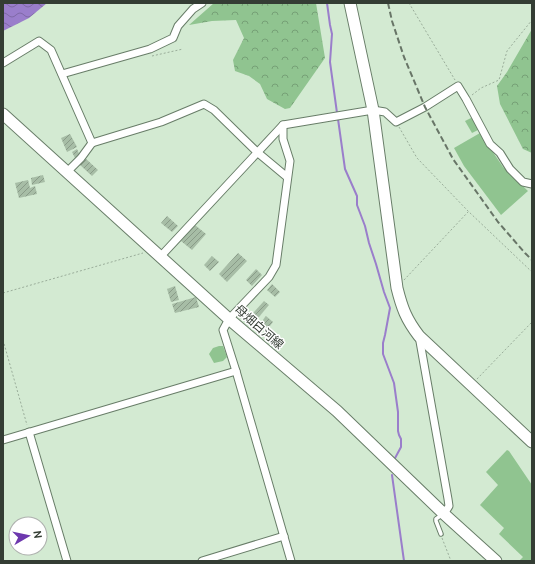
<svg xmlns="http://www.w3.org/2000/svg" width="535" height="564" viewBox="0 0 535 564" font-family="Cabin,'Noto Sans JP',sans-serif">
<style>
.green{fill:#90c490}
.forest{fill:url(#forest-crowns)}
.water{fill:url(#water-waves)}
.lines{fill:none;stroke-linecap:round;stroke-linejoin:round}
.stream{stroke:#9a7ecb;stroke-width:2}
.building{fill:url(#building-hatch)}
.lane-casing{stroke:#687d68;stroke-width:5.5}
.street-casing{stroke:#687d68;stroke-width:9}
.secondary-casing{stroke:#687d68;stroke-width:13}
.path{stroke:#9aad9a;stroke-width:1;stroke-dasharray:2 2;stroke-linecap:butt}
.lane{stroke:#fff;stroke-width:3.5}
.street{stroke:#fff;stroke-width:7}
.secondary{stroke:#fff;stroke-width:11}
.rail{stroke:#687567;stroke-width:2;stroke-dasharray:6 3;stroke-linecap:butt}
.labels{text-anchor:middle;stroke-width:3;stroke-linejoin:round;paint-order:stroke}
.street-label{font-size:12px;fill:#343d34;stroke:#fff}
</style>
<defs>
<pattern id="forest-crowns" width="20" height="18" patternUnits="userSpaceOnUse"><rect width="20" height="18" fill="#90c490"/><path d="M2 6a3 3 0 1 1 6 0M12 15a3 3 0 1 1 6 0" fill="none" stroke="#76a076"/></pattern>
<pattern id="water-waves" width="16" height="10" patternUnits="userSpaceOnUse"><rect width="16" height="10" fill="#9a7ecb"/><path d="M0 5q4-4 8 0t8 0" fill="none" stroke="#7e68a6"/></pattern>
<pattern id="building-hatch" width="6" height="6" patternUnits="userSpaceOnUse"><rect width="6" height="6" fill="#a7bda6"/><path d="M-1 1l2-2M0 6l6-6M5 7l2-2" fill="none" stroke="#899b88"/></pattern>
</defs>
<rect width="100%" height="100%" fill="#d3ead2"/>
<g class="green">
<path d="M473,117L480,129L472,133L465,121Z"/>
<path d="M480,133L503,167L528,191L501,215L464,166L454,148Z"/>
<path d="M219,346H223L227,357L223,361L214,363L209,354L213,348Z"/>
<path d="M507,450L509,451L532,485V561H519L523,557L499,534L504,528L480,505L498,485L486,472Z"/>
</g>
<g class="forest">
<path d="M214,3H316L325,58L290,108L285,109L267,99L260,84L249,76L235,71L233,60L244,38L236,20L212,21L189,25Z"/>
<path d="M532,29V153L523,149L500,104L497,86L507,72Z"/>
</g>
<path class="water" d="M3,3H47L29,18L3,31Z"/>
<g class="lines">
<g class="stream">
<path d="M327,3L330,25L332,34L330,62L337,113"/>
<path d="M338,119L345,169L357,196V205L365,226L369,243L376,264L384,292L390,308L385,335L383,343V354L394,383L398,412V431L399,435L401,439V447L394,460"/>
<path d="M392,475L404,561"/>
</g>
</g>
<g class="building">
<path d="M70,134L77,147L67,152L61,138Z"/>
<path d="M77,149L80,156L75,158L72,152Z"/>
<path d="M85,158L98,170L92,176L79,164Z"/>
<path d="M43,175L45,182L32,185L31,178Z"/>
<path d="M28,180L30,188L35,186L37,194L19,198L15,183Z"/>
<path d="M167,216L178,226L172,232L161,223Z"/>
<path d="M195,225L206,234L192,250L181,241Z"/>
<path d="M238,253L247,261L227,282L219,274Z"/>
<path d="M212,256L219,262L210,271L204,265Z"/>
<path d="M256,269L262,275L252,286L246,280Z"/>
<path d="M272,284L280,292L275,297L267,290Z"/>
<path d="M175,286L179,300L171,302L167,289Z"/>
<path d="M196,297L199,307L175,313L172,304Z"/>
<path d="M264,301L269,305L258,318L253,313Z"/>
<path d="M266,316L273,322L266,331L259,325Z"/>
</g>
<g class="lines">
<g class="lane-casing">
<path id="lane" d="M441,534L436,521V519L443,514"/>
</g>
<g class="street-casing">
<g id="street">
<path d="M3,63L39,41L51,50L92,143"/>
<path d="M62,74L150,49L173,38L178,26L193,9L202,3"/>
<path d="M283,125V139L290,161L276,265L269,277L229,319L223,330L236,371L291,561"/>
<path d="M67,172L81,158L92,143L161,122L204,104L214,110L257,152L287,177"/>
<path d="M161,256L283,125L373,110L385,112L396,122L425,107L458,86L466,99L490,144L500,153L510,169L523,182L532,184"/>
<path d="M419,336L448,499L449,506L444,514"/>
<path d="M29,432L67,561"/>
<path d="M3,440L236,371"/>
<path d="M202,561L284,536"/>
</g>
</g>
<g class="secondary-casing">
<g id="secondary">
<path d="M350,3L373,110L397,288C402,308 406,319 419,336L532,442"/>
<path d="M3,114L229,319L337,411L444,514L496,561"/>
</g>
</g>
<g class="path">
<path d="M409,3L455,80"/>
<path d="M152,56L183,49"/>
<path d="M472,95L481,88L499,80L507,51L532,20"/>
<path d="M399,127L417,158L468,211L532,272"/>
<path d="M404,280L468,212"/>
<path d="M3,293L143,253"/>
<path d="M3,340L27,425"/>
<path d="M477,379L532,322"/>
<path d="M442,538L451,561"/>
</g>
<use href="#lane" class="lane"/>
<use href="#street" class="street"/>
<use href="#secondary" class="secondary"/>
<path class="rail" d="M388,3L392,21L404,57L425,107L453,159L498,222L525,253L532,260"/>
</g>
<g class="labels">
<g class="street-label">
<text transform="translate(259 327) rotate(41)" y="4">母畑白河線</text>
</g>
</g>
<rect width="535" height="564" fill="none" stroke="#343d34" stroke-width="8"/>
<g transform="translate(28 536) rotate(81)"><circle r="19" fill="#ffffff" stroke="#aeb1ae"/>
<path d="M0-3L7 15L0 10L-7 15Z" fill="#6d38ae"/>
<text y="-6" font-size="11" font-weight="bold" text-anchor="middle" fill="#343d34">N</text>
</g>
</svg>
